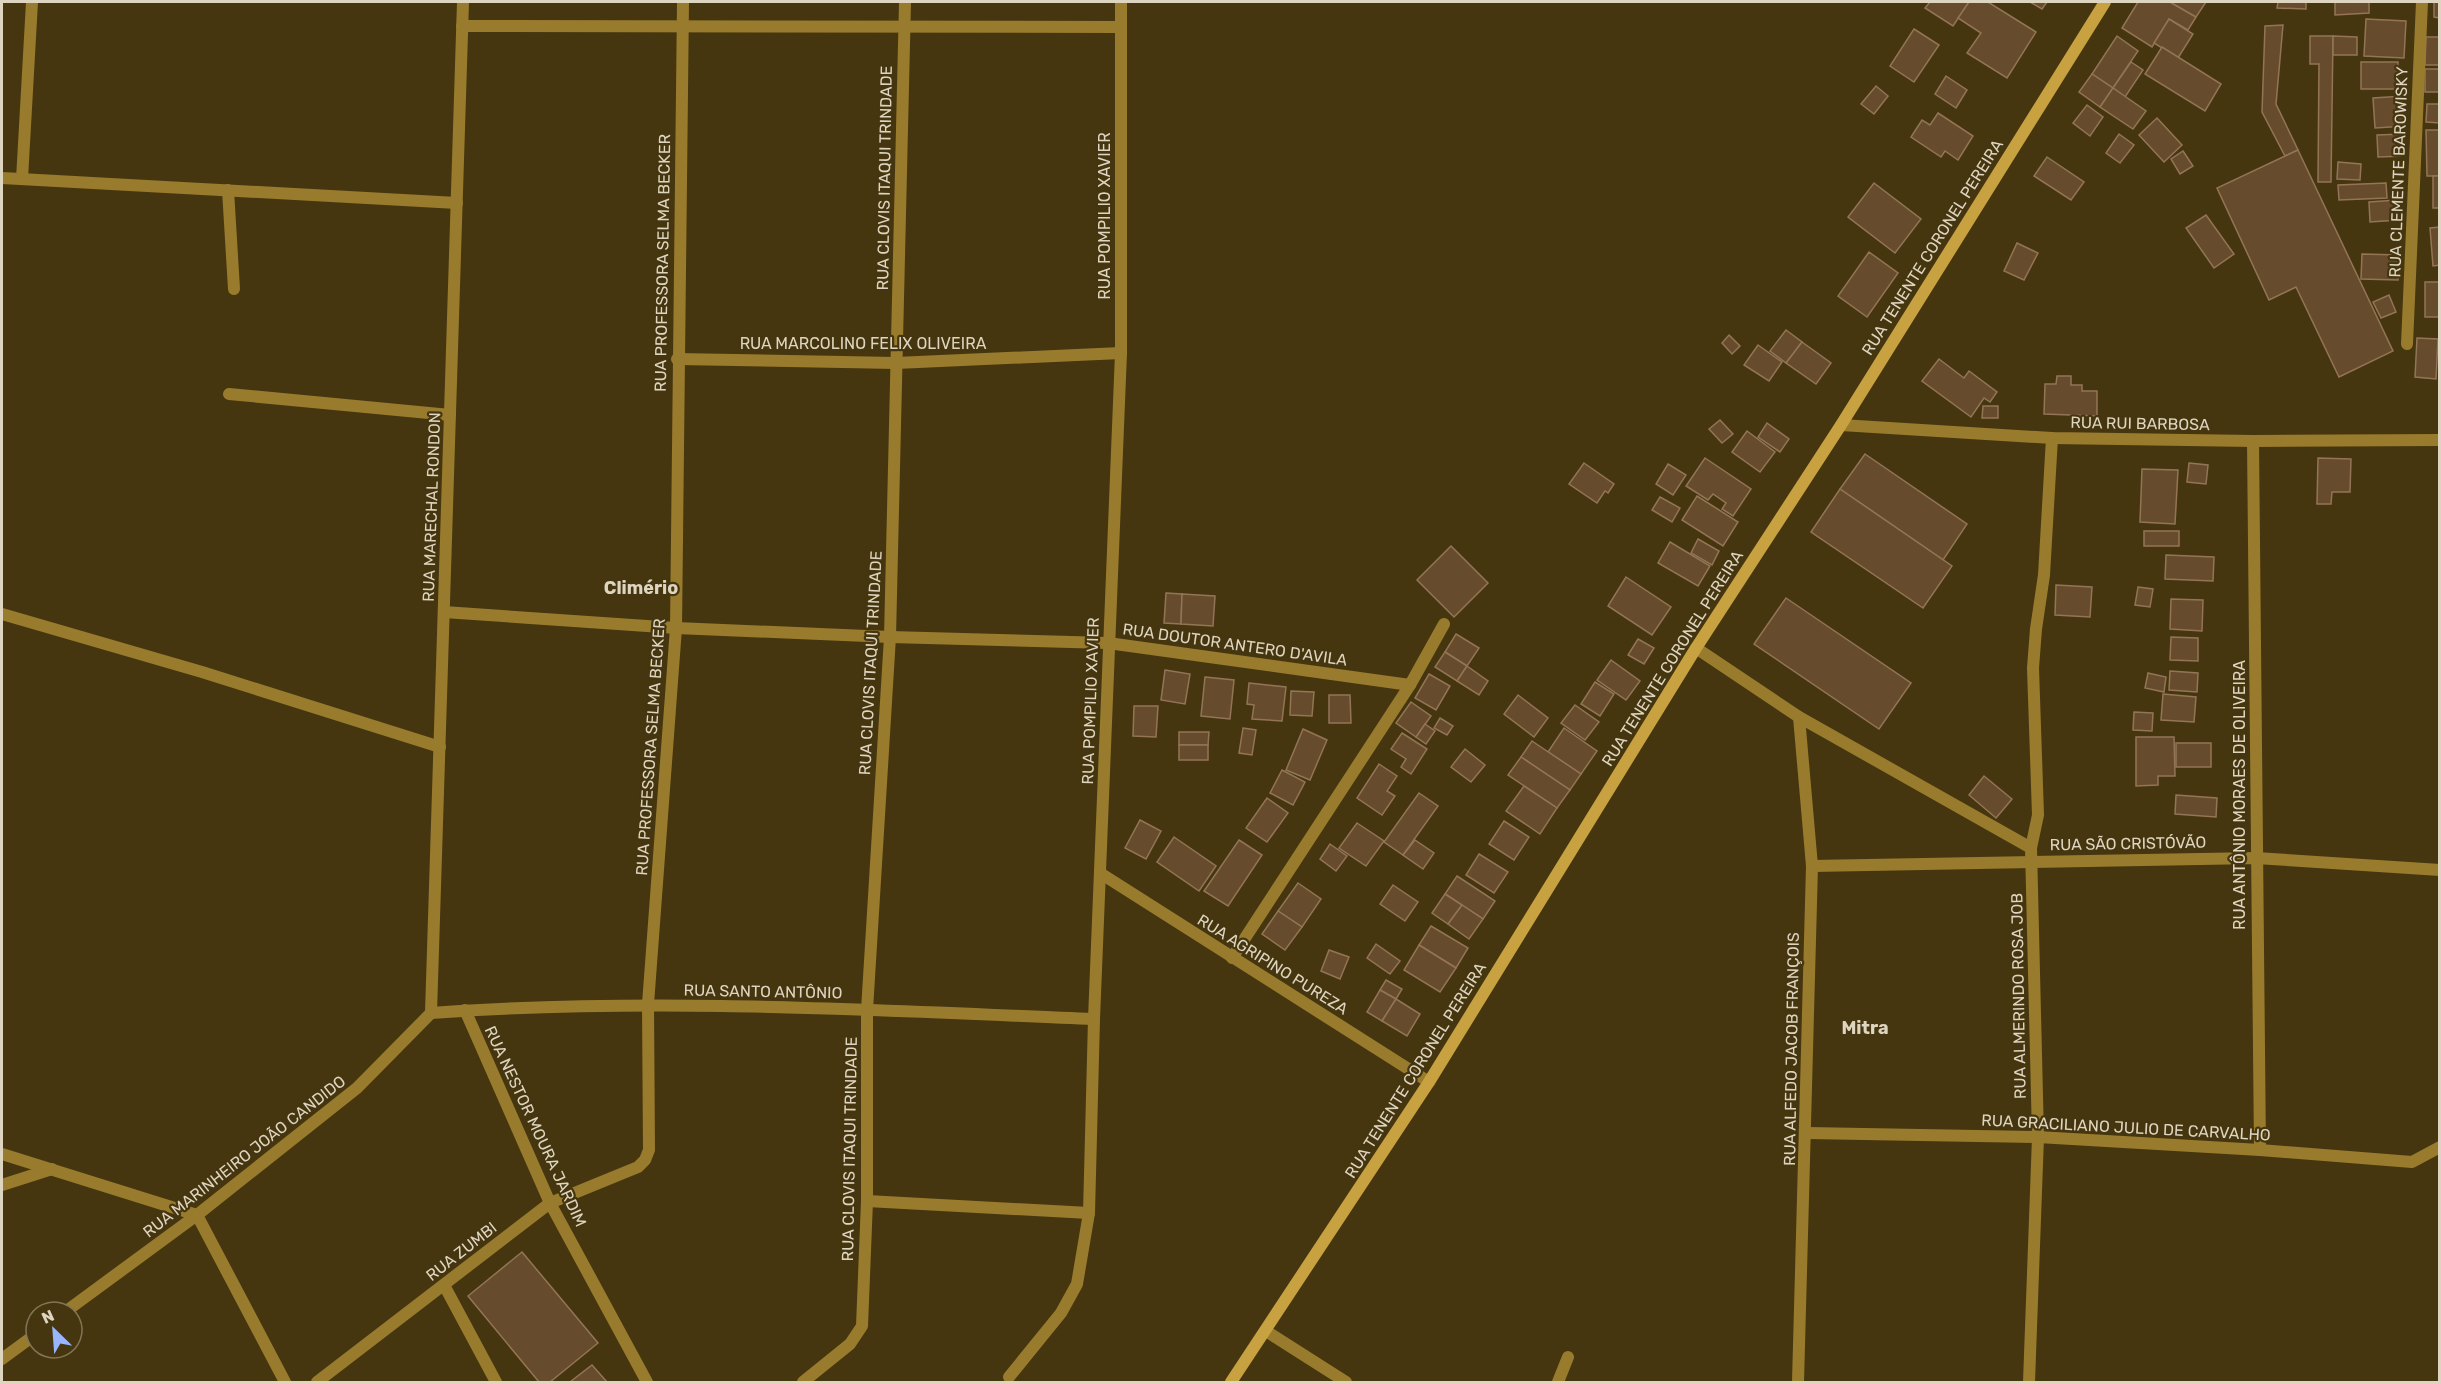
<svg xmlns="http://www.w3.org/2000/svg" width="2441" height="1384" viewBox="0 0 2441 1384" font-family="Rubik,sans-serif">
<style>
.building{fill:#674b2d;stroke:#937556;stroke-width:1.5}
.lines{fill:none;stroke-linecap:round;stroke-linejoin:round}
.street{stroke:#997b2e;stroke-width:12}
.secondary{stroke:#c8a140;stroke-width:12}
.labels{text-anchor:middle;stroke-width:4.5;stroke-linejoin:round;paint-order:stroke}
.street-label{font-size:16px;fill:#ded5c0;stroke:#45360f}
.neighbourhood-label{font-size:18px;font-weight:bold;fill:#ded5c0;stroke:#45360f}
</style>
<rect width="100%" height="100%" fill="#45360f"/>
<g class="building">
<path d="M1930,2H1969L1953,26L1925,8Z"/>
<path d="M1969,2H1988L2036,32L2007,78L1967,53L1981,33L1958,18Z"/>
<path d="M2030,2H2047L2042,9Z"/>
<path d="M2138,2H2170L2196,17L2188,30L2169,19L2152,47L2122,28Z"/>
<path d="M2170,2H2206L2196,17Z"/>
<path d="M2278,2H2306V9L2277,8Z"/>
<path d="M2335,2H2369V13L2335,15Z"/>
<path d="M2434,2H2440V18L2434,17Z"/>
<path d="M2169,19L2193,34L2178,58L2154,43Z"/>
<path d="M2366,19L2406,21L2404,58L2364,56Z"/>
<path d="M2283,25L2276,104L2298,150L2285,156L2262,112L2265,26Z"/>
<path d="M1914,29L1939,45L1914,82L1890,66Z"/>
<path d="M2117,36L2138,51L2113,88L2092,74Z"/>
<path d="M2310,36H2333L2331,182H2318L2319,64H2310Z"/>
<path d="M2333,36L2357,37V55H2333Z"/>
<path d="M2426,37H2440V65H2425Z"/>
<path d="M2162,47L2221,84L2205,111L2145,74Z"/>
<path d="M2131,62L2143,70L2125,97L2113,88Z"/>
<path d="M2361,62H2398L2397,89H2361Z"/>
<rect x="2425" y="69" width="15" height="23"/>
<path d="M2092,74L2113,88L2100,107L2079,92Z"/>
<path d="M1946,76L1967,90L1956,108L1935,94Z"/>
<path d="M1876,86L1888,96L1874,114L1861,104Z"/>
<path d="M2113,88L2146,111L2133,129L2100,107Z"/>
<path d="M2404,96L2406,126L2375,128L2373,98Z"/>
<path d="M2427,104H2440V123L2426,122Z"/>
<path d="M2087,105L2103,117L2090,136L2073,123Z"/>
<path d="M1938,113L1973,136L1958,160L1945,151L1941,157L1911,137L1922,120L1930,125Z"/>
<path d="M2157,118L2182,145L2164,162L2139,135Z"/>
<path d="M2426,130H2440V176H2427Z"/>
<path d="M2119,134L2134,145L2120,163L2106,153Z"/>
<path d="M2404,134L2405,156L2378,157L2377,135Z"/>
<path d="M2298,150L2393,351L2339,377L2296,287L2269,300L2217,188Z"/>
<path d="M2183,151L2193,166L2180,174L2171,159Z"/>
<path d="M2047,157L2084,182L2071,200L2034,176Z"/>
<path d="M2338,162L2361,164L2360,180L2337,179Z"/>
<rect x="2433" y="176" width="7" height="32"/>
<path d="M1874,183L1921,219L1895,253L1848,217Z"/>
<path d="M2386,183L2387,198L2339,200L2338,185Z"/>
<path d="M2397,200L2399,220L2370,222L2369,202Z"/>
<path d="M2206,215L2234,254L2214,268L2186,228Z"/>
<path d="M2440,227V265L2433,266L2430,228Z"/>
<path d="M2017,243L2038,253L2024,280L2004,271Z"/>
<path d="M1869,252L1898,273L1867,317L1838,296Z"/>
<path d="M2362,254L2399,255L2398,280L2361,279Z"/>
<rect x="2425" y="282" width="15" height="35"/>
<path d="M2389,295L2396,312L2381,318L2373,302Z"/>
<path d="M1786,330L1802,342L1786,363L1770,351Z"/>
<path d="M1729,335L1740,346L1732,354L1722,343Z"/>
<path d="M2417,338L2438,339L2436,379L2415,377Z"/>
<path d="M1802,342L1831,363L1816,384L1786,363Z"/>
<path d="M1758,345L1782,362L1769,381L1744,365Z"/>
<path d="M1939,359L1964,378L1969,371L1997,392L1990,402L1984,398L1971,417L1922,381Z"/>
<path d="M2057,376H2071V385H2082V391H2097V416L2044,414L2045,384H2056Z"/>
<path d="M1983,406H1998V418H1982Z"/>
<path d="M1720,420L1733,434L1722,443L1709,429Z"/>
<path d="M1767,423L1789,439L1780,452L1758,437Z"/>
<path d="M1747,431L1775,452L1760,472L1732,452Z"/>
<path d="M1865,454L1967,524L1943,560L1840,489Z"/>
<path d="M1705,458L1751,489L1733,516L1722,509L1726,503L1713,494L1708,500L1686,486Z"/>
<path d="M2318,458L2351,459L2350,492H2332L2331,504H2317Z"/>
<path d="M1584,463L1614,484L1608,493L1605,491L1597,503L1569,484Z"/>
<path d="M2189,463L2208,465L2206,484L2187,482Z"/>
<path d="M1668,464L1686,475L1673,495L1656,484Z"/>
<path d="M2142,469L2178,470L2175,524L2140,522Z"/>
<path d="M1840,489L1952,566L1923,608L1811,532Z"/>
<path d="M1697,496L1738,522L1723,546L1682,520Z"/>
<path d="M1660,497L1680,508L1672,522L1652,510Z"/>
<rect x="2144" y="531" width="35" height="15"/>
<path d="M1698,539L1719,551L1712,565L1691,553Z"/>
<path d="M1670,542L1710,566L1698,586L1658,563Z"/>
<path d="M1451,546L1488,583L1454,617L1417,580Z"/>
<path d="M2166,555L2214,557L2213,581L2165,579Z"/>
<path d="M1626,577L1671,607L1652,635L1608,606Z"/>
<path d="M2056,585L2092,587L2090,617L2055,615Z"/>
<path d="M2138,587L2153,589L2150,607L2135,605Z"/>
<path d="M1166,593L1182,594L1181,624L1164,623Z"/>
<path d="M1182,594L1215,596L1213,626L1181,624Z"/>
<path d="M1786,598L1911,683L1879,729L1754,644Z"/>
<path d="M2171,599L2203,600L2202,631L2170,629Z"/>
<path d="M1456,634L1479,648L1467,666L1445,652Z"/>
<path d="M2171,637L2198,638V661L2170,660Z"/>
<path d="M1638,639L1654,648L1644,664L1628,655Z"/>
<path d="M1445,652L1467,666L1457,681L1435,667Z"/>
<path d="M1611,660L1640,681L1626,700L1597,680Z"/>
<path d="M1467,666L1488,681L1479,695L1457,681Z"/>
<path d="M1165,670L1190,674L1185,704L1161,700Z"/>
<path d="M2170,671L2198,673L2197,692L2169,690Z"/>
<path d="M2148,673L2166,677L2164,692L2145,688Z"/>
<path d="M1429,674L1450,686L1436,710L1415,698Z"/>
<path d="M1205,677L1234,680L1230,719L1201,716Z"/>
<path d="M1595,682L1614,694L1600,716L1581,704Z"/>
<path d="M1249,683L1286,687L1282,721L1252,719L1254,705L1247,704Z"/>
<path d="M1291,691L1314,692L1312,716L1290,715Z"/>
<path d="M2163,694L2196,697L2194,722L2161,720Z"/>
<path d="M1329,695H1350L1351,723H1329Z"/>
<path d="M1518,695L1548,718L1534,737L1504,714Z"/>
<path d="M1411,702L1431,716L1416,737L1396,723Z"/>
<path d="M1575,705L1599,722L1585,740L1561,723Z"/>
<path d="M1134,706H1158L1156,737L1133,736Z"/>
<path d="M2134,712L2153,713L2152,731L2133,730Z"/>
<path d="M1440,718L1453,726L1447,735L1434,728Z"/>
<path d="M1425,724L1435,731L1426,744L1416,737Z"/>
<path d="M1243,728L1256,730L1252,755L1239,753Z"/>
<path d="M1564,728L1597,751L1581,774L1548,752Z"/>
<path d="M1303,729L1327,740L1310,780L1286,770Z"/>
<path d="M1179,732H1209L1208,745H1179Z"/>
<path d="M1402,733L1427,749L1411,774L1401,767L1406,759L1391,749Z"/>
<path d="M2136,737H2174L2175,776H2158V785L2136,786Z"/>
<path d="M1532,741L1581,774L1570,790L1521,757Z"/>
<rect x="2176" y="743" width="35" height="24"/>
<rect x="1179" y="745" width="29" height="15"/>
<path d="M1465,749L1485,765L1471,782L1451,767Z"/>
<path d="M1521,757L1570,790L1557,808L1508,775Z"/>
<path d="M1379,764L1397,776L1387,791L1395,796L1382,815L1357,798Z"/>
<path d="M1282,770L1305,782L1293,805L1270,793Z"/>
<path d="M1984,776L2012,799L1996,818L1969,795Z"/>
<path d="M1524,786L1557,808L1540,834L1506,811Z"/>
<path d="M1419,793L1438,806L1403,855L1384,842Z"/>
<path d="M2176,795L2217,798L2216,817L2175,814Z"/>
<path d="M1267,798L1288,813L1267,842L1246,828Z"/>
<path d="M1140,820L1161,831L1146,859L1125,848Z"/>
<path d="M1504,821L1529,837L1514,860L1489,844Z"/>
<path d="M1357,823L1384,841L1366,866L1339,848Z"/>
<path d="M1174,837L1216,866L1199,891L1157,862Z"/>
<path d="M1239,840L1262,855L1228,906L1204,891Z"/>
<path d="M1415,840L1434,853L1423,869L1403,855Z"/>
<path d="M1330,844L1347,856L1336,871L1320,859Z"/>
<path d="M1479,854L1508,872L1494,893L1466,875Z"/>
<path d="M1457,876L1495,901L1483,919L1445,894Z"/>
<path d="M1298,883L1321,899L1302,927L1278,911Z"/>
<path d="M1393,885L1418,902L1405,921L1380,904Z"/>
<path d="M1445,894L1462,905L1448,924L1432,913Z"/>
<path d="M1462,905L1483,919L1469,939L1448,924Z"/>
<path d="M1278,911L1302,927L1285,950L1262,934Z"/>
<path d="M1431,926L1468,948L1456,968L1419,945Z"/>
<path d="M1376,944L1400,961L1390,974L1367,958Z"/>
<path d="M1419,945L1456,968L1440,992L1404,970Z"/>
<path d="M1329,950L1349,957L1340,979L1321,971Z"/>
<path d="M1386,980L1402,989L1396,999L1380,990Z"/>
<path d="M1380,990L1396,999L1382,1021L1367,1012Z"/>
<path d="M1396,999L1420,1014L1407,1036L1382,1021Z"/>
<path d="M522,1252L598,1343L550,1382H539L468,1296Z"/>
<path d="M592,1365L607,1382H570Z"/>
</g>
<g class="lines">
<g class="street">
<path d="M462,26L1120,27"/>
<path d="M2,178L457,203"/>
<path d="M22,179L32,2"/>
<path d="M228,190L234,289"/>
<path d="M2407,344L2422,2"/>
<path d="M677,359L896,363L1121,353"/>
<path d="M229,394L450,415"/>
<path d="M1841,425L2052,438L2253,441L2440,440"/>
<path d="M2253,441L2260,1150"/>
<path d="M444,612L676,628L890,637L1108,643L1410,685"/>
<path d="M2,614L202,672L440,747"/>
<path d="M1696,648L1799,717L2031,848L2038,1137L2029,1382"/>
<path d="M2031,848L2038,815L2033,668L2036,629L2044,575L2052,438"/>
<path d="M1812,866L2256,858L2440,870"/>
<path d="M1100,873L1429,1082"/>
<path d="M1232,958L1410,685L1444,624"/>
<path d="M465,1010L550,1203L647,1382"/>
<path d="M431,1013L463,2"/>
<path d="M431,1013C651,997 873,1010 1094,1019"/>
<path d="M1807,1133L2038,1137L2260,1150L2412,1162L2440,1147"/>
<path d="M2,1154L197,1215L285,1382"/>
<path d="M2,1185L52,1169"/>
<path d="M867,1201L1089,1213"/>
<path d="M444,1285L496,1382"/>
<path d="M65,1312L197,1215L357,1088L431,1013"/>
<path d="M1266,1331L1346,1382"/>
<path d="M2,1359L36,1334"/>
<path d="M1009,1377L1061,1313L1077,1284L1089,1213L1094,1019L1121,353V2"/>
<path d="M317,1382L550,1203L638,1167L645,1160L649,1150L648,1004L676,628L683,2"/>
<path d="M803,1382L850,1344L862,1326L867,1201V1010L890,637L905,2"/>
<path d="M1558,1382L1568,1357"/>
<path d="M1798,1382L1812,866L1799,717"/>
</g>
<path class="secondary" d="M1231,1382L1429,1082L1696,648L1841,425L2105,2"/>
</g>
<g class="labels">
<g class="street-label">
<text transform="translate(2398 172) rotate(-88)" y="6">RUA CLEMENTE BAROWISKY</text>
<text transform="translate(884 178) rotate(-89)" y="6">RUA CLOVIS ITAQUI TRINDADE</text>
<text transform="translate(1104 216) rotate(-90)" y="6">RUA POMPILIO XAVIER</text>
<text transform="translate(1932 247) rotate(-58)" y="6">RUA TENENTE CORONEL PEREIRA</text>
<text transform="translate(662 263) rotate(-89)" y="6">RUA PROFESSORA SELMA BECKER</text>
<text x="863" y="349">RUA MARCOLINO FELIX OLIVEIRA</text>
<text transform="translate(2140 423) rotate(1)" y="6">RUA RUI BARBOSA</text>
<text transform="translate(431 507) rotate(-88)" y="6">RUA MARECHAL RONDON</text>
<text transform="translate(1235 644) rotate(8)" y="6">RUA DOUTOR ANTERO D'AVILA</text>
<text transform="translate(1672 658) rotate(-58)" y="6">RUA TENENTE CORONEL PEREIRA</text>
<text transform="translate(870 663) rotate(-87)" y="6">RUA CLOVIS ITAQUI TRINDADE</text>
<text transform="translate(1090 701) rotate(-88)" y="6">RUA POMPILIO XAVIER</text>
<text transform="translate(650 747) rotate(-86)" y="6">RUA PROFESSORA SELMA BECKER</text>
<text transform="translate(2239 795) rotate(-90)" y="6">RUA ANTÔNIO MORAES DE OLIVEIRA</text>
<text transform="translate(2128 843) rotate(-1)" y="6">RUA SÃO CRISTÓVÃO</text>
<text transform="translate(1273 964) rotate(32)" y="6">RUA AGRIPINO PUREZA</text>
<text transform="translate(763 991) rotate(1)" y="6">RUA SANTO ANTÔNIO</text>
<text transform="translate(2018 996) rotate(-91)" y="6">RUA ALMERINDO ROSA JOB</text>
<text transform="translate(1791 1049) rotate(-89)" y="6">RUA ALFEDO JACOB FRANÇOIS</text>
<text transform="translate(1415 1070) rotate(-58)" y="6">RUA TENENTE CORONEL PEREIRA</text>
<text transform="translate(536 1126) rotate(65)" y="6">RUA NESTOR MOURA JARDIM</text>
<text transform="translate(2126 1127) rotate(3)" y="6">RUA GRACILIANO JULIO DE CARVALHO</text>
<text transform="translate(849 1149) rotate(-89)" y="6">RUA CLOVIS ITAQUI TRINDADE</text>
<text transform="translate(244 1156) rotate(-38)" y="6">RUA MARINHEIRO JOÃO CANDIDO</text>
<text transform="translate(461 1251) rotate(-38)" y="6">RUA ZUMBI</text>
</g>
<g class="neighbourhood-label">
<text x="641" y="594">Climério</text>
<text x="1865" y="1034">Mitra</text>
</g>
</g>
<rect width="2441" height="1384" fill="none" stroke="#ded5c0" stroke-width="6"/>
<g transform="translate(54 1330) rotate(335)"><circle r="28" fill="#45360f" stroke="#827656" stroke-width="1.5"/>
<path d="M0-4.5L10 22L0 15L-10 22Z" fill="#98b5fd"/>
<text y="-9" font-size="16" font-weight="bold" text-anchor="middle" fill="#ded5c0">N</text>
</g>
</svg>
